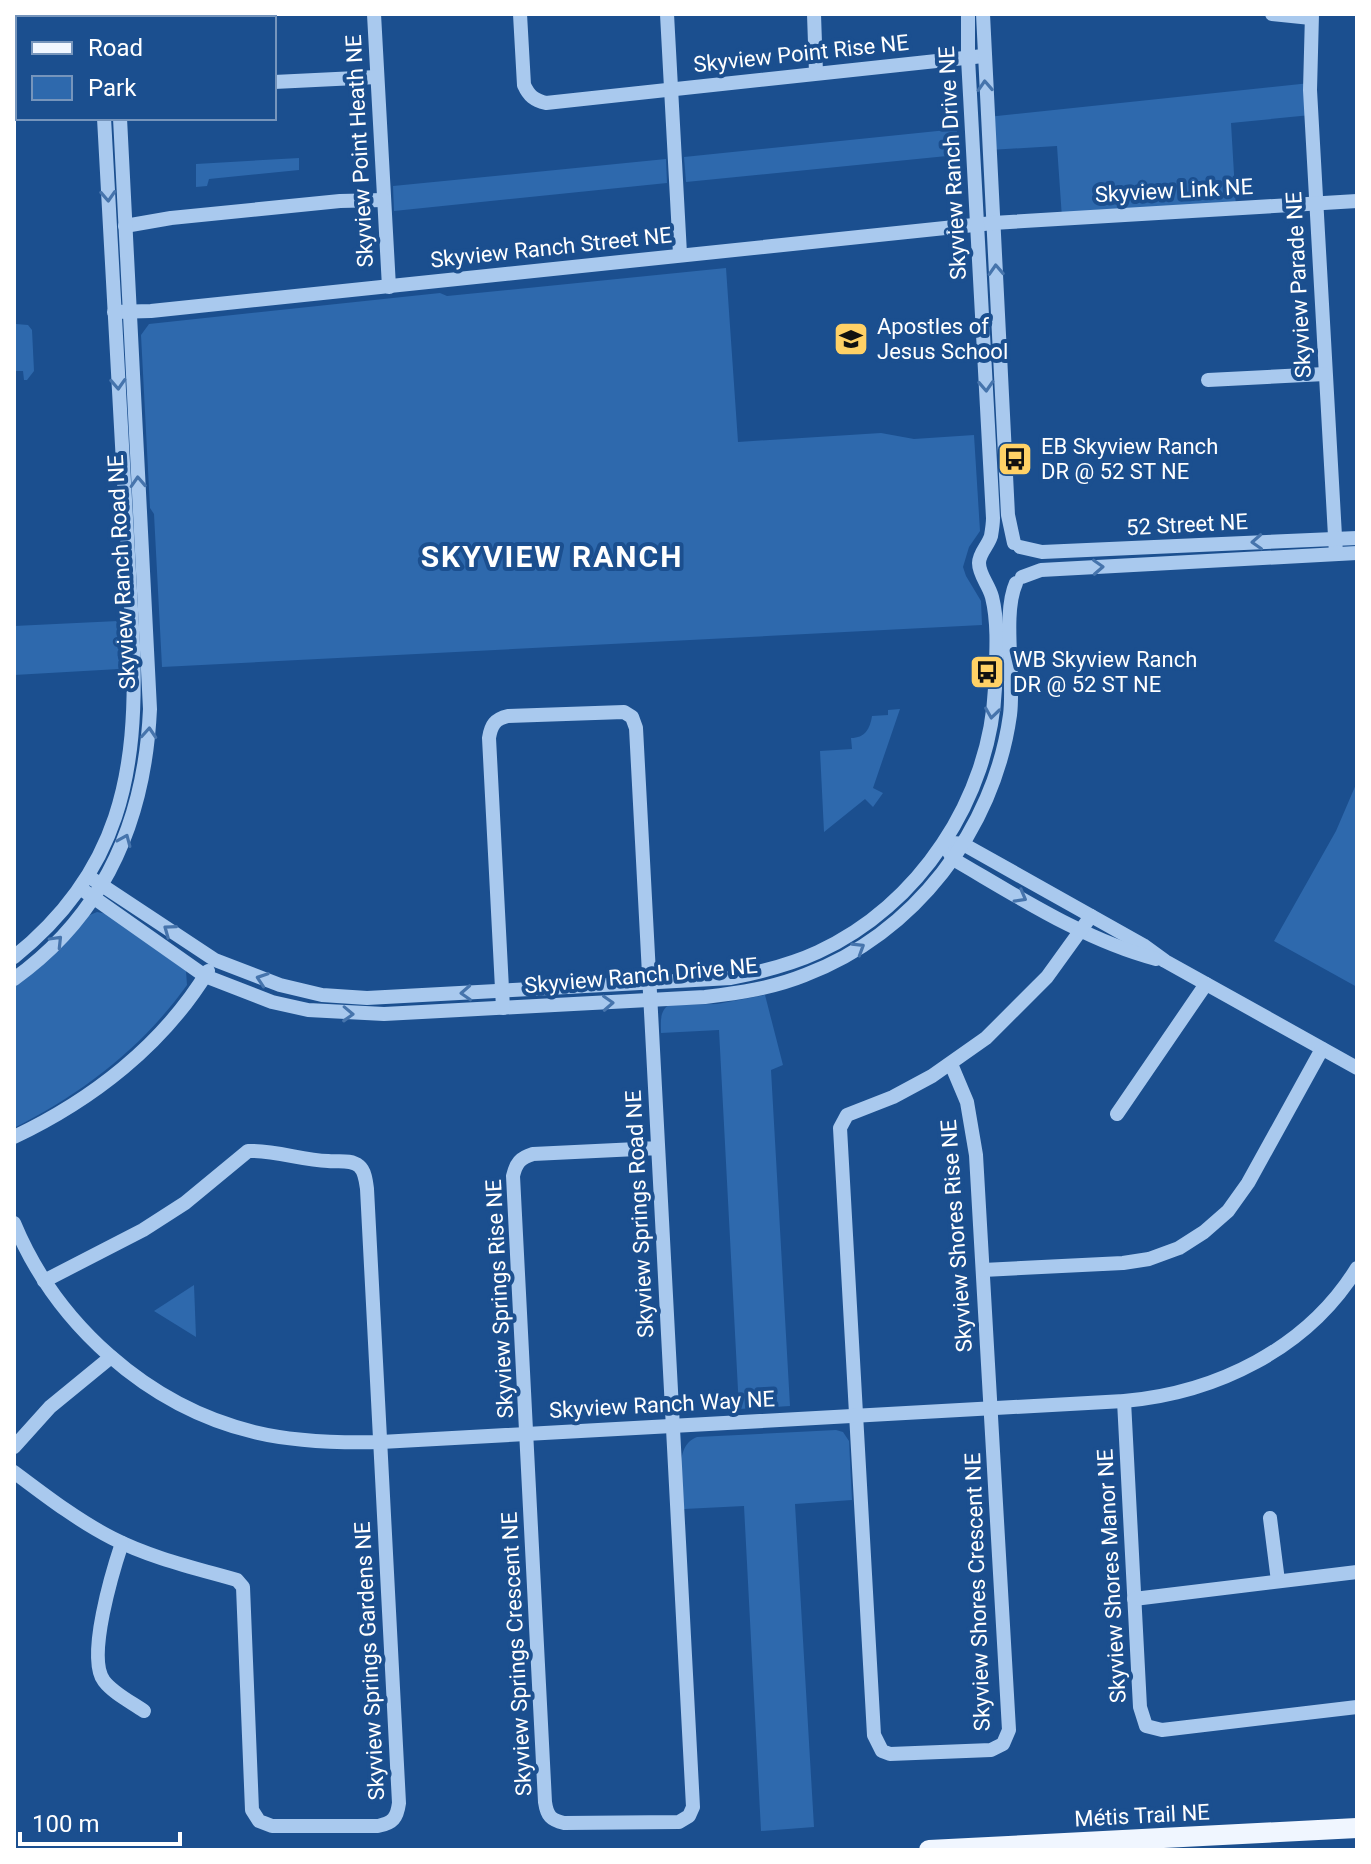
<svg xmlns="http://www.w3.org/2000/svg" width="1371" height="1864" viewBox="0 0 1371 1864" font-family="Roboto,sans-serif">
<style>
.green{fill:#2e69ad}
.lines{fill:none;stroke-linecap:round;stroke-linejoin:round}
.minor{stroke:#a9c9ee;stroke-width:14}
.major{stroke:#f0f6ff;stroke-width:20}
.oneway{stroke:#4674ac}
.labels{text-anchor:middle;stroke-width:8;stroke-linejoin:round;paint-order:stroke}
.street-label{font-size:22px;fill:#fff;stroke:#1b4f8f}
.poi-label{font-size:22px;fill:#fff;stroke:#1b4f8f;text-anchor:start}
.district-label{font-size:30px;font-weight:bold;letter-spacing:2px;fill:#fff;stroke:#1b4f8f}
</style>
<rect width="100%" height="100%" fill="#1b4f8f"/>
<g class="green">
<path d="M1310,83L1311,115L1231,123L1236,208L1062,218L1057,146L989,150L987,117Z"/>
<path d="M957,129V155L686,182L684,157Z"/>
<path d="M299,158V170L209,179L207,186L196,187V164Z"/>
<path d="M666,159L667,183L394,211L393,186Z"/>
<path d="M726,268L738,442L881,433L914,439L974,435L980,531L969,547L963,567L966,576L981,601L982,625L162,667L154,514L150,508L141,335L149,324L440,293L447,296Z"/>
<path d="M16,324L28,325L32,330L34,371L27,380H24L23,371H14Z"/>
<path d="M118,621L119,669L14,675V626Z"/>
<path d="M900,709L873,788L883,793L873,807L865,799L824,832L820,751L852,749L851,738C865,738 870,729 872,716L888,715V710Z"/>
<path d="M1357,782V987L1274,941L1336,831Z"/>
<path d="M97,912L107,914L186,971L187,985C142,1048 83,1093 14,1128V987L44,963L85,917Z"/>
<path d="M765,995L783,1065L771,1070L790,1406L739,1409L719,1030L661,1033C661,1023 659,1011 669,1005L717,1004Z"/>
<path d="M194,1285L196,1337L154,1311Z"/>
<path d="M836,1430L843,1432L849,1441L852,1500L795,1504L814,1827L761,1831L744,1506L684,1509C683,1487 672,1446 697,1437Z"/>
</g>
<g class="lines">
<g class="minor">
<path d="M98,14V18"/>
<path d="M114,14V18"/>
<path d="M374,14L389,287"/>
<path d="M520,14L524,85C529,96 534,100 546,103L983,56"/>
<path d="M667,14L680,254"/>
<path d="M814,14L816,73"/>
<path d="M983,14L1008,515L1014,543"/>
<path d="M1272,14L1311,18"/>
<path d="M1312,14L1310,90L1336,554"/>
<path d="M274,82L377,77"/>
<path d="M14,95H18"/>
<path d="M125,226L171,218L340,201L384,200"/>
<path d="M114,312L151,311L993,223L1357,201"/>
<path d="M1208,380L1325,374"/>
<path d="M1020,547L1042,552L1357,538"/>
<path d="M1022,577L1041,570L1357,553"/>
<path d="M953,843L963,844L1143,945L1165,961L1357,1068"/>
<path d="M949,852L953,859C1017,896 1084,940 1156,959"/>
<path d="M88,876L215,960L280,985L322,995L367,998L731,978C761,972 790,965 818,952C919,906 990,798 995,688C996,659 999,625 992,597C989,585 979,575 979,563C979,553 988,546 991,536C992,530 993,524 993,518L968,58V14"/>
<path d="M80,888L205,976L272,1002L308,1010L384,1014L705,997C739,993 773,988 805,975C914,934 994,830 1010,715C1015,677 1002,614 1016,583"/>
<path d="M14,957C120,872 138,773 133,645L104,118"/>
<path d="M14,979C106,913 145,819 150,709L120,118"/>
<path d="M503,1008L489,738C491,725 495,719 508,716L624,712L632,717L636,728L693,1807L689,1816L679,1822L564,1823C551,1820 547,1816 545,1802L513,1176C516,1163 520,1158 533,1154L658,1148"/>
<path d="M951,1064L967,1102L976,1155L1009,1730L1003,1744L991,1750L890,1754L882,1751L874,1735L840,1128L847,1115L893,1097L932,1076L986,1038L1047,977L1091,916"/>
<path d="M1117,1114L1206,984"/>
<path d="M14,1137C92,1100 163,1045 208,971"/>
<path d="M14,1223C56,1324 147,1406 254,1432C295,1442 339,1443 381,1442L1124,1401C1216,1393 1307,1349 1357,1268"/>
<path d="M983,1270L1123,1263L1149,1259L1179,1248L1204,1232L1228,1211L1248,1183L1322,1049"/>
<path d="M1124,1401L1140,1707L1146,1726L1162,1730L1357,1707"/>
<path d="M14,1447L50,1407L111,1357"/>
<path d="M14,1472C46,1496 77,1520 112,1538C151,1558 195,1568 237,1580L243,1587L252,1810L259,1821L272,1826H378C393,1823 397,1818 399,1803L367,1189C366,1181 365,1171 359,1166C351,1159 338,1162 328,1161C302,1160 274,1150 248,1151L185,1203L143,1230L44,1281"/>
<path d="M1270,1518L1278,1581"/>
<path d="M122,1543C113,1570 86,1658 104,1681C113,1693 131,1702 144,1711"/>
<path d="M1134,1599L1357,1572"/>
</g>
<path class="major" d="M929,1850L1357,1828"/>
</g>
<defs><path id="oneway-chevron" d="M-2-3.5L2.5 0L-2 3.5" fill="none" stroke-width="1.6" stroke-linecap="round" stroke-linejoin="round" transform="scale(2)"/></defs>
<g class="oneway">
<use href="#oneway-chevron" transform="translate(985 86) rotate(-93)"/>
<use href="#oneway-chevron" transform="translate(108 196) rotate(87)"/>
<use href="#oneway-chevron" transform="translate(996 270) rotate(-93)"/>
<use href="#oneway-chevron" transform="translate(118 384) rotate(87)"/>
<use href="#oneway-chevron" transform="translate(986 386) rotate(87)"/>
<use href="#oneway-chevron" transform="translate(138 482) rotate(-93)"/>
<use href="#oneway-chevron" transform="translate(1257 542) rotate(177)"/>
<use href="#oneway-chevron" transform="translate(1098 567) rotate(-3)"/>
<use href="#oneway-chevron" transform="translate(992 713) rotate(98)"/>
<use href="#oneway-chevron" transform="translate(149 733) rotate(-86)"/>
<use href="#oneway-chevron" transform="translate(125 840) rotate(-67)"/>
<use href="#oneway-chevron" transform="translate(1021 897) rotate(29)"/>
<use href="#oneway-chevron" transform="translate(169 930) rotate(-144)"/>
<use href="#oneway-chevron" transform="translate(57 941) rotate(-46)"/>
<use href="#oneway-chevron" transform="translate(859 948) rotate(-32)"/>
<use href="#oneway-chevron" transform="translate(262 979) rotate(-161)"/>
<use href="#oneway-chevron" transform="translate(466 993) rotate(177)"/>
<use href="#oneway-chevron" transform="translate(608 1003) rotate(-3)"/>
<use href="#oneway-chevron" transform="translate(348 1014) rotate(2)"/>
</g>
<defs>
<g id="school-square" transform="scale(1.8)"><rect x="-9" y="-9" width="18" height="18" rx="4" fill="#ffd166" stroke="#1b4f8f"/><path d="M0-5L7-2L0 1L-7-2ZM-4 1L0 2.5L4 1V4Q0 6-4 4Z" fill="#111"/></g>
<g id="bus-square" transform="scale(1.8)"><rect x="-9" y="-9" width="18" height="18" rx="4" fill="#ffd166" stroke="#1b4f8f"/><path d="M-5-6H5V4H4V6H2V4H-2V6H-4V4H-5ZM-3.5-4V0h7V-4ZM-3.5 1.2v1.5H-2V1.2ZM2 1.2v1.5H3.5V1.2Z" fill="#111"/></g>
</defs>
<g fill-rule="evenodd">
<use href="#school-square" x="851" y="339"/>
<use href="#bus-square" x="1015" y="459"/>
<use href="#bus-square" x="987" y="672"/>
</g>
<g class="labels">
<g class="street-label">
<text transform="translate(801 53) rotate(-6)" y="8">Skyview Point Rise NE</text>
<text transform="translate(359 151) rotate(-93)" y="8">Skyview Point Heath NE</text>
<text transform="translate(952 163) rotate(-93)" y="8">Skyview Ranch Drive NE</text>
<text transform="translate(1174 190) rotate(-3)" y="8">Skyview Link NE</text>
<text transform="translate(551 247) rotate(-6)" y="8">Skyview Ranch Street NE</text>
<text transform="translate(1298 285) rotate(-93)" y="8">Skyview Parade NE</text>
<text transform="translate(1187 524) rotate(-3)" y="8">52 Street NE</text>
<text transform="translate(121 572) rotate(-93)" y="8">Skyview Ranch Road NE</text>
<text transform="translate(641 975) rotate(-5)" y="8">Skyview Ranch Drive NE</text>
<text transform="translate(639 1214) rotate(-93)" y="8">Skyview Springs Road NE</text>
<text transform="translate(956 1236) rotate(-94)" y="8">Skyview Shores Rise NE</text>
<text transform="translate(499 1299) rotate(-93)" y="8">Skyview Springs Rise NE</text>
<text transform="translate(662 1404) rotate(-3)" y="8">Skyview Ranch Way NE</text>
<text transform="translate(1111 1576) rotate(-93)" y="8">Skyview Shores Manor NE</text>
<text transform="translate(977 1592) rotate(-92)" y="8">Skyview Shores Crescent NE</text>
<text transform="translate(516 1654) rotate(-93)" y="8">Skyview Springs Crescent NE</text>
<text transform="translate(369 1661) rotate(-93)" y="8">Skyview Springs Gardens NE</text>
<text transform="translate(1142 1815) rotate(-3)" y="8">Métis Trail NE</text>
</g>
<g class="poi-label">
<text x="877" y="334">Apostles of<tspan x="877" dy="25">Jesus School</tspan></text>
<text x="1041" y="454">EB Skyview Ranch<tspan x="1041" dy="25">DR @ 52 ST NE</tspan></text>
<text x="1013" y="667">WB Skyview Ranch<tspan x="1013" dy="25">DR @ 52 ST NE</tspan></text>
</g>
<g class="district-label">
<text x="552" y="567">SKYVIEW RANCH</text>
</g>
</g>
<rect width="1371" height="1864" fill="none" stroke="#ffffff" stroke-width="32"/>
<rect x="16" y="16" width="260" height="104" fill="#1b4f8f" stroke="#7695bc" stroke-width="2"/>
<rect x="32" y="42" width="40" height="12" fill="#f0f6ff" stroke="#7695bc" stroke-width="2"/>
<text x="88" y="56" font-size="24" fill="#ffffff">Road</text>
<rect x="32" y="76" width="40" height="24" fill="#2e69ad" stroke="#7695bc" stroke-width="2"/>
<text x="88" y="96" font-size="24" fill="#ffffff">Park</text>
<path d="M20 1832v12h160v-12" fill="none" stroke="#ffffff" stroke-width="4"/>
<text x="32" y="1832" font-size="24" fill="#ffffff" stroke="#1b4f8f" stroke-width="6" paint-order="stroke">100 m</text>
</svg>
